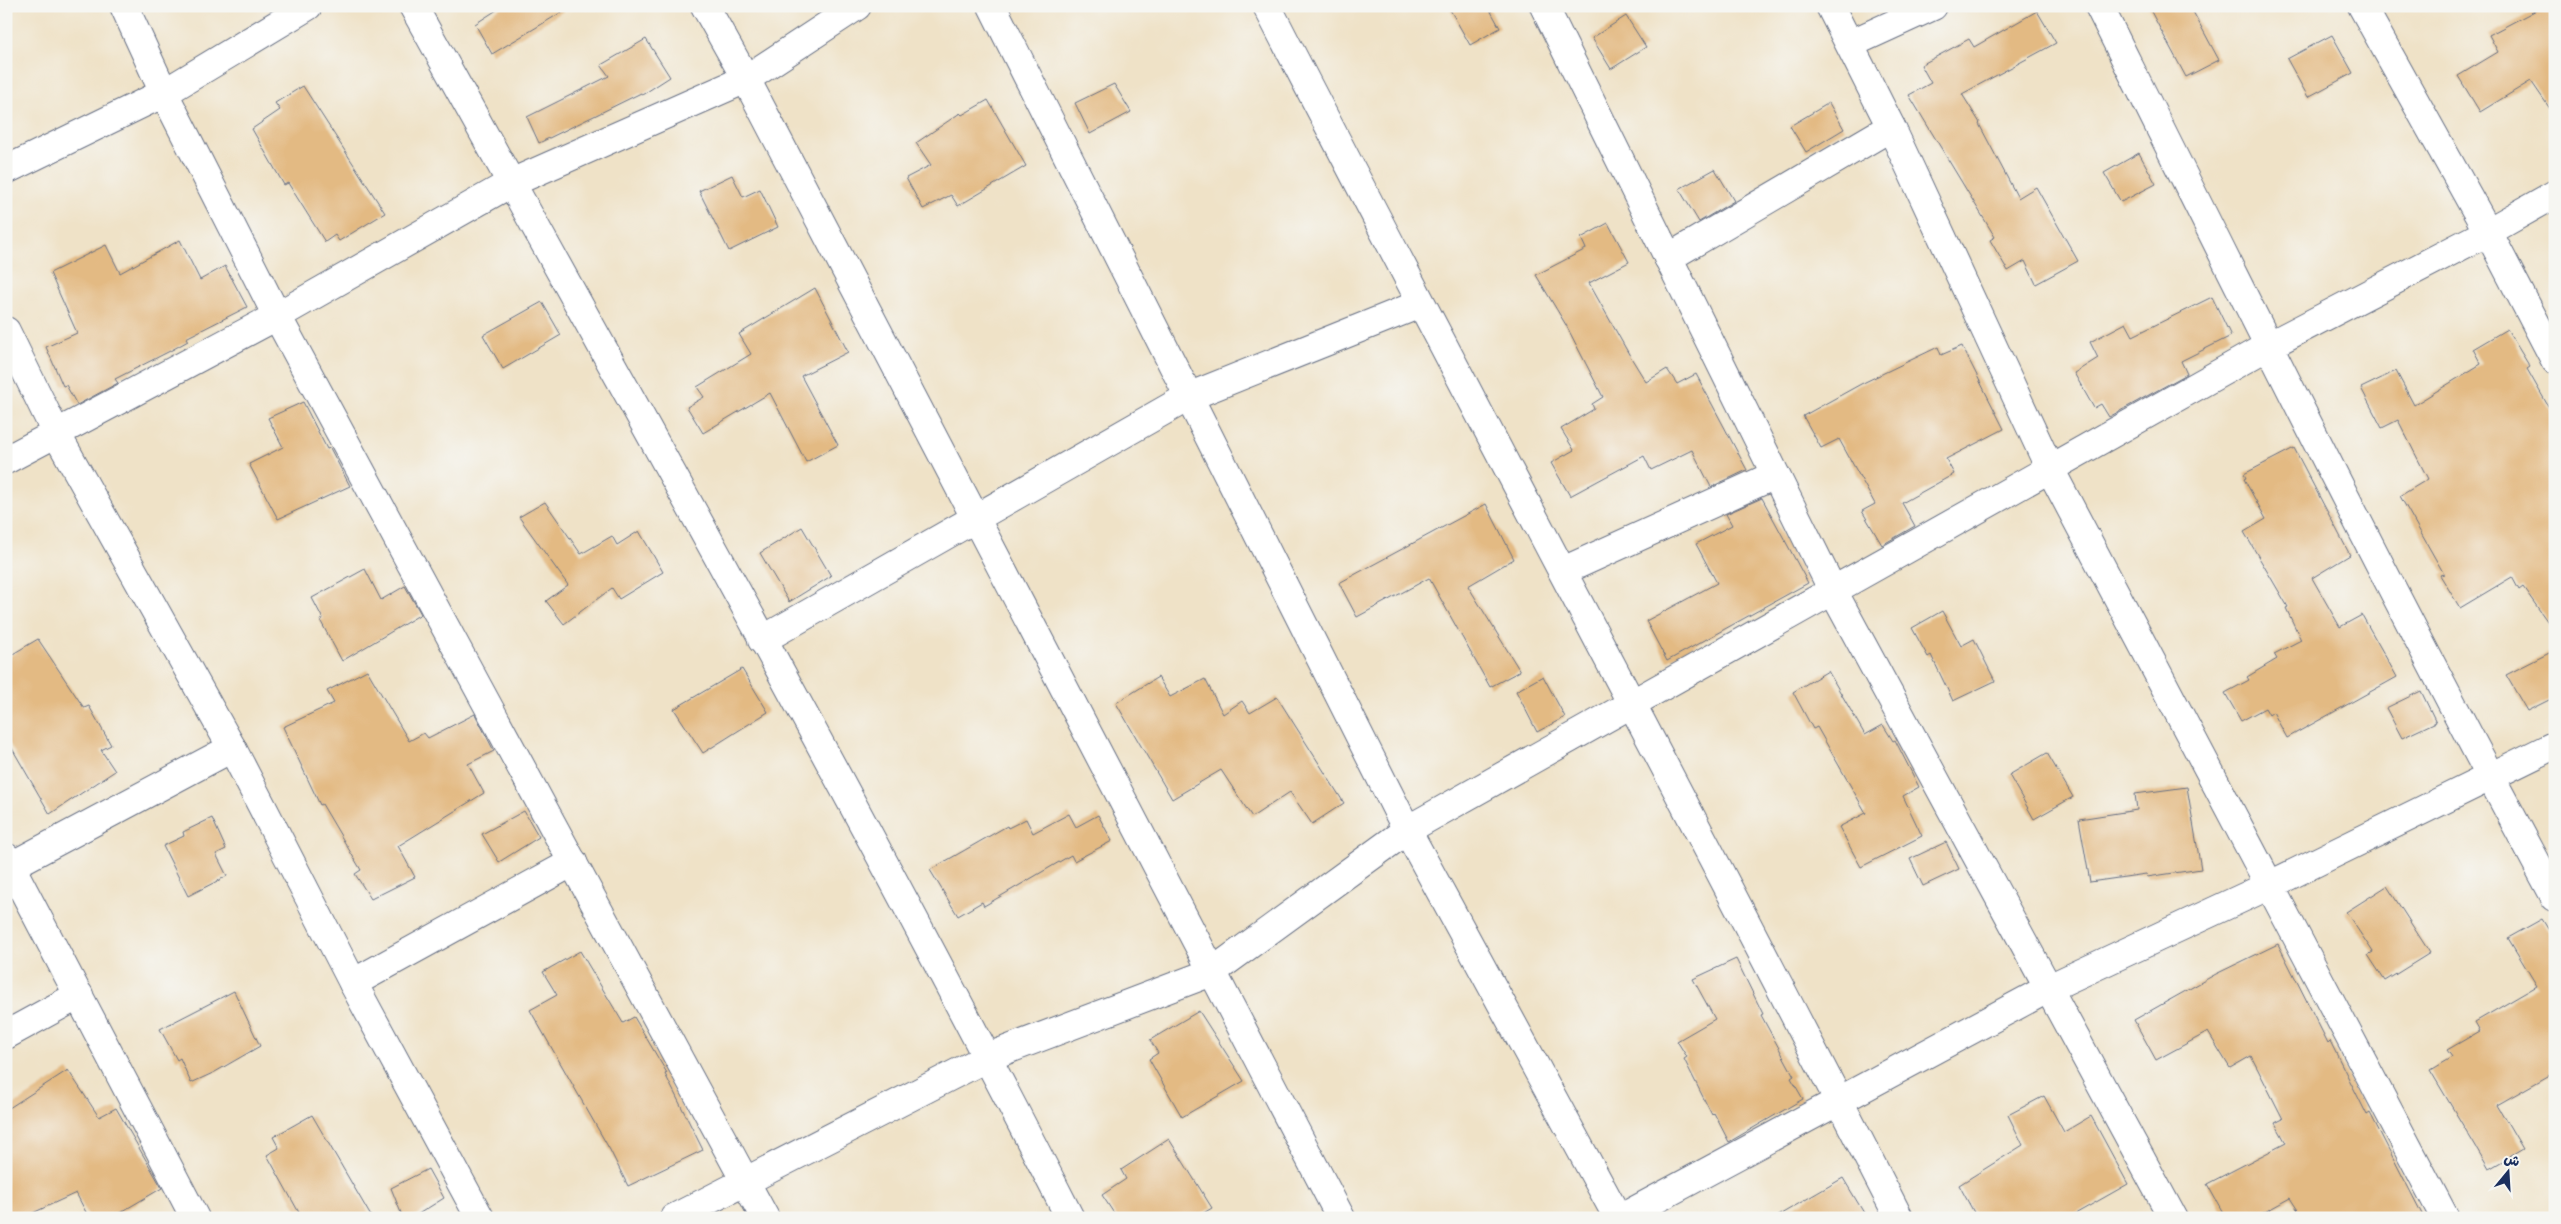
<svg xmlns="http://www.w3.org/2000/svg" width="2561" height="1224" viewBox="0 0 2561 1224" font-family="Mynerve,'Playpen Sans Arabic',sans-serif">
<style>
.building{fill:#e3ba83}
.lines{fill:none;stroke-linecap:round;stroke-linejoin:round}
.minor-casing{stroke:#656e83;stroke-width:30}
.minor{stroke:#fff;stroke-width:28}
</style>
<rect width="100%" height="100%" fill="#f6f6f2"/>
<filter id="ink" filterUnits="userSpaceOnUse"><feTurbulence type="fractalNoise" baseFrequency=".02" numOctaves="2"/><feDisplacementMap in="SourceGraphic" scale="10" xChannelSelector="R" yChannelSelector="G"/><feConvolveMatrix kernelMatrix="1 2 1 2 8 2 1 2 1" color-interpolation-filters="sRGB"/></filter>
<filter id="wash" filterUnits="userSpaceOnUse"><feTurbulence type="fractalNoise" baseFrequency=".0096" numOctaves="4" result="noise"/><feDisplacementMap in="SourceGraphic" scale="20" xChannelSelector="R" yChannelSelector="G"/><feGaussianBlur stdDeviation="1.12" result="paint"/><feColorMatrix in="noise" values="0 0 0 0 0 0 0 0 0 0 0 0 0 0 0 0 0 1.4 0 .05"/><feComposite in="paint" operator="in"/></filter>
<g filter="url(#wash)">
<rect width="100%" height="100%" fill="#efe2c7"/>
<g id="blocks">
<g class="building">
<path d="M503,6H572L492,54L475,24Z"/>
<path d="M1448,6H1488L1500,28L1470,45Z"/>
<path d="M2148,6H2190L2219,60L2186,77Z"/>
<path d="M2544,6H2555V116L2531,81L2480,112L2458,76L2498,52L2489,35Z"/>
<path d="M2037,11L2056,43L1962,94L1980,123L1979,124L2018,198L2036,187L2078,261L2036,284L2025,261L2008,271L1990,240L1995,237L1909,95L1931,83L1921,65L1969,39L1974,47Z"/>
<path d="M1626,16L1646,47L1611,69L1592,38Z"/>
<path d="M2332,35L2353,73L2308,97L2287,59Z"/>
<path d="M646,39L670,77L642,95L641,93L539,143L527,117L609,76L601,65Z"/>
<path d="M1114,84L1131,112L1090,134L1075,103Z"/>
<path d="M303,86L385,213L339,241L335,235L325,242L288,183L284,185L252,129L280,110L275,103Z"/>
<path d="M988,100L1026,166L958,206L951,195L923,209L906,178L931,165L916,143L960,113L962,115Z"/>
<path d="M1829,103L1844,129L1806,152L1790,126Z"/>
<path d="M2139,153L2156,184L2121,202L2104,173Z"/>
<path d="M1715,169L1734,201L1699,222L1679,189Z"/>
<path d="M732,175L743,197L760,189L778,227L729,251L699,191Z"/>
<path d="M1608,223L1629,262L1589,283L1630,356L1646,382L1667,369L1677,384L1696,374L1747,470L1711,487L1692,450L1651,470L1644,456L1570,496L1551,463L1574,450L1561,429L1594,409L1592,404L1603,397L1566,325L1536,275L1586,249L1581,238Z"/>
<path d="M180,240L200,280L225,266L247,307L186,338L188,341L170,351L115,379L118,383L77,405L66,385L63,386L46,347L77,333L50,273L106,245L120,273Z"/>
<path d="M815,288L848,352L801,376L838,445L806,462L770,393L703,433L687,407L704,397L697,387L751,354L739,334Z"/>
<path d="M2212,297L2231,336L2181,361L2187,374L2109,417L2101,404L2094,408L2074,373L2098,358L2090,342L2126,323L2133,336Z"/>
<path d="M542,302L561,335L503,369L483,335Z"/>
<path d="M2507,329L2530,367L2527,369L2555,418V632L2523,587L2519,590L2512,577L2460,608L2440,575L2444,574L2400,496L2428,479L2398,420L2382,428L2361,388L2396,371L2414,405L2481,364L2473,349Z"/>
<path d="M1962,346L2004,429L1946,459L1954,474L1902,503L1915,526L1882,545L1862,511L1875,504L1839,439L1821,448L1803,416L1861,384L1938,347L1941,355Z"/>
<path d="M303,402L327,449L330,448L350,486L278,519L249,464L283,447L268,418Z"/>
<path d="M2294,448L2350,555L2312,578L2340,627L2362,615L2397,677L2287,738L2273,712L2269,715L2265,708L2241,721L2225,693L2249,680L2247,677L2277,659L2274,654L2301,640L2286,608L2288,607L2244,532L2266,519L2244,479L2246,478L2244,474Z"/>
<path d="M1762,498L1808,583L1667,661L1646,621L1717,583L1696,544L1732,525L1726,514Z"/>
<path d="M545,502L581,554L612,536L617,545L639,531L663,572L619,599L612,588L564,624L546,601L568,585L519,517Z"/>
<path d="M1486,504L1514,559L1468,586L1520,671L1490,687L1429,578L1357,617L1339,583Z"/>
<path d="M802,527L831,576L789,602L760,553Z"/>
<path d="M365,569L381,600L405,586L421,614L342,661L320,620L323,619L312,598Z"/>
<path d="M1942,611L1961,646L1974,639L1995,681L1953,701L1931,655L1928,657L1912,628Z"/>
<path d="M38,639L84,708L89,706L111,745L101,750L115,771L50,814L6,738V658Z"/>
<path d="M2555,650V697L2527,711L2506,675Z"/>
<path d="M742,669L768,712L703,753L674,709Z"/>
<path d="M367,670L409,741L424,733L428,738L475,714L494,751L468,764L484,793L398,846L415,877L371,899L355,874L361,870L322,804L320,805L283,727L334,703L327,691Z"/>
<path d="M1828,671L1865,735L1883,725L1893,741L1895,740L1919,787L1903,796L1922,836L1861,867L1839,827L1866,813L1817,727L1813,729L1793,692Z"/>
<path d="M1543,676L1565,717L1537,732L1516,691Z"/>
<path d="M1158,677L1170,697L1205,679L1223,714L1242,701L1250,713L1277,697L1344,803L1312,824L1290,792L1252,817L1221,770L1172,799L1116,703Z"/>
<path d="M2421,691L2436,722L2402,738L2386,708Z"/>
<path d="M2047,753L2073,797L2034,819L2009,775Z"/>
<path d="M2187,787L2201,869L2147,877L2146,874L2090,882L2079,819L2137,810L2135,794Z"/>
<path d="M524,811L539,837L499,862L482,834Z"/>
<path d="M1069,814L1076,827L1098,815L1112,841L1074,861L1071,855L984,906L982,902L958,916L930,870L1007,826L1008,828L1026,819L1033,833Z"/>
<path d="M212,818L226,849L216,854L227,876L188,896L163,846L184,836L183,832Z"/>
<path d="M1946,842L1959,869L1923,886L1910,859Z"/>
<path d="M2387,886L2430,953L2385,981L2368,955L2373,952L2346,912Z"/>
<path d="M2542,919L2555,940V1072L2497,1105L2523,1149L2489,1169L2430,1070L2452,1057L2447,1050L2480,1031L2475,1022L2537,986L2508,938Z"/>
<path d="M2278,944L2328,1043L2330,1041L2367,1115L2370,1113L2424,1218H2303L2290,1198L2254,1218H2226L2207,1184L2286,1143L2275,1123L2283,1119L2251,1056L2230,1068L2208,1032L2156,1060L2134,1020L2216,974Z"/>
<path d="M580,951L623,1023L634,1017L667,1073L665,1074L703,1150L628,1186L610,1150L530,1010L557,995L543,972Z"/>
<path d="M1736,959L1763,1014L1761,1015L1794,1076L1791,1078L1803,1099L1729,1142L1714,1113L1712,1115L1684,1059L1687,1057L1677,1041L1715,1019L1693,979Z"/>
<path d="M234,991L260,1046L215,1072L191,1083L180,1058L177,1060L160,1029Z"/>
<path d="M1199,1011L1244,1081L1182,1117L1149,1059L1158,1053L1150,1040Z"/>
<path d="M68,1070L99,1117L116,1108L162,1188L111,1218H89L76,1193L22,1218H6V1110Z"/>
<path d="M2044,1096L2064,1132L2091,1116L2128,1184L2068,1218H1977L1959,1185L2023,1145L2008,1115Z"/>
<path d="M312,1115L372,1218H302L267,1155L279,1148L273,1137Z"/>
<path d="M1169,1139L1212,1208L1195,1218H1117L1102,1195L1126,1179L1121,1170Z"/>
<path d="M428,1169L444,1198L412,1218H403L391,1188Z"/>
<path d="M1843,1178L1867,1218H1774Z"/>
</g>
</g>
</g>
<g filter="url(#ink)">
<use href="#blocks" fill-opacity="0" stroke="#656e83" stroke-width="1"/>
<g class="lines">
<g class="minor-casing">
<g id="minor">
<path d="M124,6L164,93L277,316L765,1218"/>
<path d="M413,6C636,408 861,809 1070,1218"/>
<path d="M705,6L746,79L1341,1218"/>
<path d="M992,6L1407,830L1618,1218"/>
<path d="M1267,6C1475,411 1692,812 1899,1218"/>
<path d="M1544,6L1833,591L2173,1218"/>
<path d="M1830,6L1891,127L2050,469L2445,1218"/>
<path d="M2099,6C2248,305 2396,604 2555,897"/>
<path d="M2362,6L2488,232L2555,360"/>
<path d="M1850,44L1933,6"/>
<path d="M6,170L164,93L308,6"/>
<path d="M1668,258L1891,127"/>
<path d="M6,331L56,433L232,748L353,983L480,1218"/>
<path d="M6,460L277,316L511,183L746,79L857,6"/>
<path d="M1563,571L1775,475"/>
<path d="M762,640L1188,397L1420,304"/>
<path d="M6,857L195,1218"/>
<path d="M11,866L232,748"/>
<path d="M353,983L573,862"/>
<path d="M6,1035L79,995"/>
<path d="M674,1218L988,1057L1212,972L1407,830L2268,346L2488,232L2555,194"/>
<path d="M1621,1218L2049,988L2268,886L2555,745"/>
</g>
</g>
<use href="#minor" class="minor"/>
</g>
</g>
<rect width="2561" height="1224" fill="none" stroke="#f6f6f2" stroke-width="25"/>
<g transform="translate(2508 1172) rotate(18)" stroke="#f6f6f2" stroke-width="4" paint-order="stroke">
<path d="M0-4L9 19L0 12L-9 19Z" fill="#1b2f5e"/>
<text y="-8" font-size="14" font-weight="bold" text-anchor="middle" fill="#1b2f5e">ش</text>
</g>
</svg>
